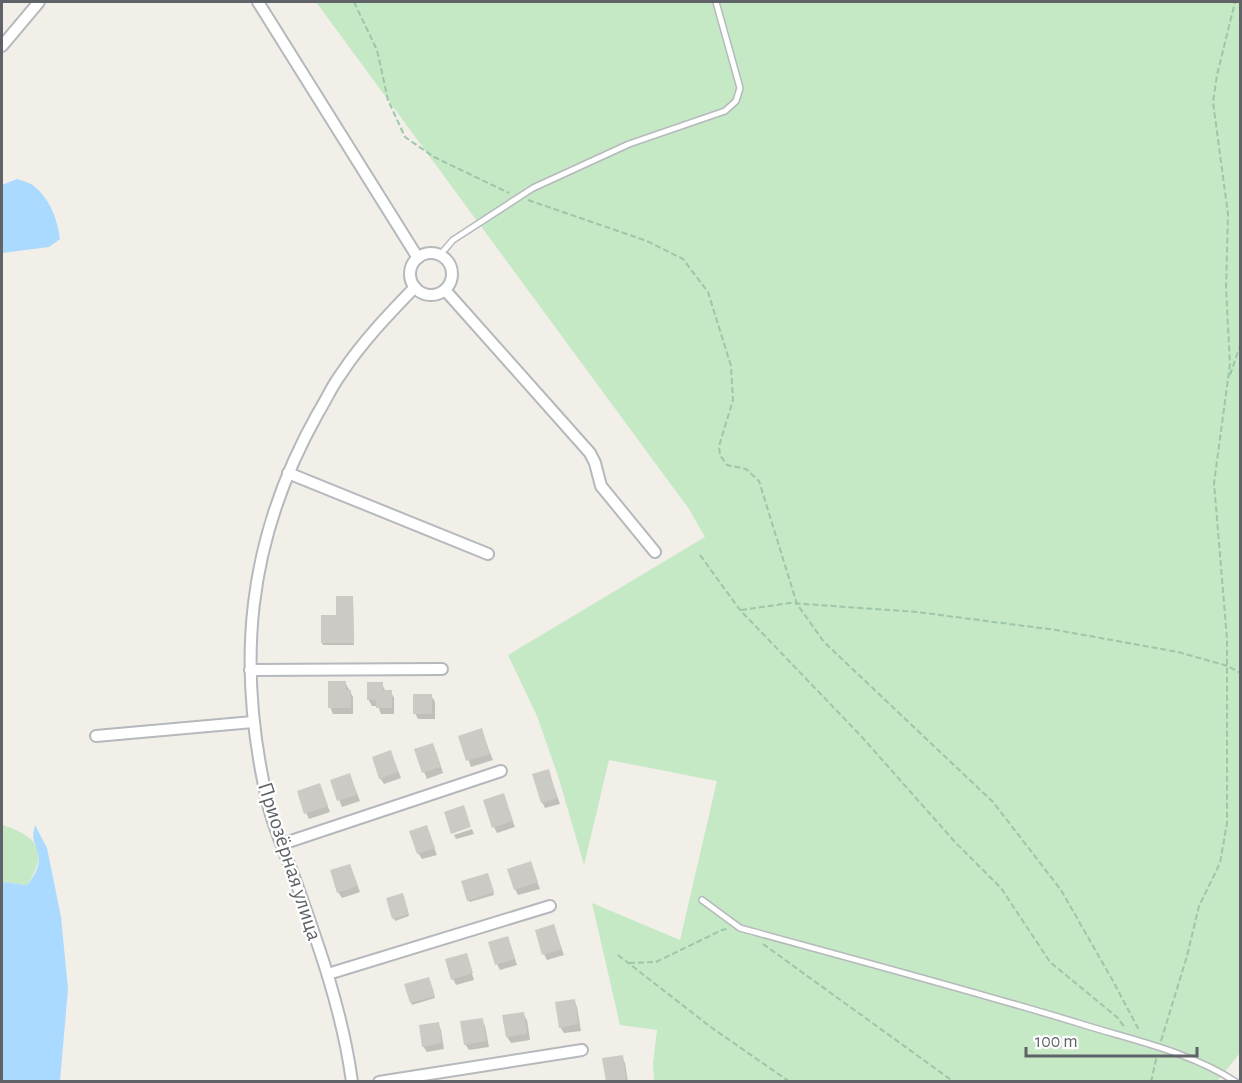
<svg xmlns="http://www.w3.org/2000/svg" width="1242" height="1083" viewBox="0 0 1242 1083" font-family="'Alegreya Sans',sans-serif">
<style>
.green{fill:#c5e8c5}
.water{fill:#aadaff}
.shadow{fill:#0003}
.building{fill:#cccac5}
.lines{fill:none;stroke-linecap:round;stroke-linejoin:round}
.service-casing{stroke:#b5b8bc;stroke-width:8}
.minor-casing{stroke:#b5b8bc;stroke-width:14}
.path{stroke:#9cc7a9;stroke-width:2;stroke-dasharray:6 3;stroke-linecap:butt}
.service{stroke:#fff;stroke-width:5}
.minor{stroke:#fff;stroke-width:10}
.labels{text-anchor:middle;stroke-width:4.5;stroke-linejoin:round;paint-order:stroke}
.street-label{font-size:22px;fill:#5f6368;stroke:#fff}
</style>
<rect width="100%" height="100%" fill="#f1efe8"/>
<g class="green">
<path d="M316,2H1240V1053L1217,1081H654L653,1064L657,1030L620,1025L592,903L680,940L717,781L609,760L584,865L559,779L537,716L508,655L705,537L689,509Z"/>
<path d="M2,825C37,836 50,851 27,885L2,882Z"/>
</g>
<g class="water">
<path d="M17,179C23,181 31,183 35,187C50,199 58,221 60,239L49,247L2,253V185Z"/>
<path d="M35,825L47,848L61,917L68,989L60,1081H2V882L27,885C34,876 41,866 38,854C35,839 31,842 35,825Z"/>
</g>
<g class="shadow">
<path d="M353,598L354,645H323L322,643L338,617Z"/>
<path d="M345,682L353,697V714H333L330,707Z"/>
<path d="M382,684L386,692H391L394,698V714H381L378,706H372L368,699Z"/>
<path d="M431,695L435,702V719H418L415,713Z"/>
<path d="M481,730L493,760L471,767L460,737Z"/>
<path d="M436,751L443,773L427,779L424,772Z"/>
<path d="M391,752L401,778L384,784L380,778Z"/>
<path d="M548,770L560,804L545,808L542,802Z"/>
<path d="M350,775L360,801L342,807L332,781Z"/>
<path d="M320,785L330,812L309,819L306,813Z"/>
<path d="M503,795L515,827L497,833L494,827Z"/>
<path d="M426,827L437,855L422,859L418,853Z"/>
<path d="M472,829L474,834L456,839L454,835Z"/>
<path d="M530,863L540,889L518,895L515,889Z"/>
<path d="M350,865L360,892L342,898L338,892Z"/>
<path d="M489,877L494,895L470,902L468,900Z"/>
<path d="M403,898L409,916L395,921L394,918Z"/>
<path d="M553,926L564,955L547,960L544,954Z"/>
<path d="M508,938L517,965L500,970L497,964Z"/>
<path d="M466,954L474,980L456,985L453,979Z"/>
<path d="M430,981L435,998L412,1005L406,985Z"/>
<path d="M574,1000L577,1007L581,1031L564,1033L560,1027Z"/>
<path d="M523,1014L527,1020L530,1040L511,1043L507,1037Z"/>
<path d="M482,1020L485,1026L489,1047L469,1050L465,1044Z"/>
<path d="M438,1023L441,1030L444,1049L427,1052L423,1046Z"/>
<path d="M622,1057L625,1063L628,1082H607Z"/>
</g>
<g class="building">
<path d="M336,596H353L354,643H321V615H336Z"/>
<path d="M328,681H346V690H351V708H328Z"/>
<path d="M367,682H383V690H392V708H376V700H367Z"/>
<rect x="413" y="694" width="19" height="20"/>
<path d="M482,728L490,754L466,761L458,736Z"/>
<path d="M433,743L441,767L422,773L414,749Z"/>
<path d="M391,750L398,772L379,779L372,757Z"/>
<path d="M549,769L557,798L541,803L532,774Z"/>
<path d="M350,773L357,795L337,801L330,780Z"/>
<path d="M320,783L328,806L304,814L297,791Z"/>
<path d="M504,793L513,821L492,828L483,800Z"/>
<path d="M464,805L471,827L451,834L444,812Z"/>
<path d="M427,825L435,848L417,854L409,831Z"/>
<path d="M531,861L538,882L514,890L507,869Z"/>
<path d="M350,864L358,886L337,893L330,870Z"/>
<path d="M488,873L494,892L467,901L461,881Z"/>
<path d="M403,893L409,914L392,919L386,898Z"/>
<path d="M554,924L562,949L542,955L535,930Z"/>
<path d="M508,936L515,959L495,965L488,942Z"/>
<path d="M467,953L473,973L451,980L445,959Z"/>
<path d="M429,977L435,996L410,1003L404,984Z"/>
<path d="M575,999L578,1024L559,1028L555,1002Z"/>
<path d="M524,1012L527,1034L506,1037L502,1015Z"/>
<path d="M483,1018L486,1041L464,1045L460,1021Z"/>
<path d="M439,1022L442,1043L422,1047L419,1025Z"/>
<path d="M623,1055L626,1080L606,1082L602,1058Z"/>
</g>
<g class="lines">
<g class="service-casing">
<g id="service">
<path d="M440,255L453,240L533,188L629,144L725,111L736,101L740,88L716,2"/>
<path d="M702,900L740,928C853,959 966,989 1078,1023C1131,1040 1189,1051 1236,1082"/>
</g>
</g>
<g class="minor-casing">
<g id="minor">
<path d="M258,2L418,258"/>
<path d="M2,46L39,2"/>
<circle cx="431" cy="274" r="21"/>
<path d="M445,290L590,453L595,463L601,486L655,552"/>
<path d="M288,473L488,554"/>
<path d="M250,670L442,669"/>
<path d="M96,736L253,722"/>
<path d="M282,844L501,771"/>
<path d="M328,974L550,906"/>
<path d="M352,1082C343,1014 320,949 297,885C288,860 276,834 269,808C235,666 246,541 318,413C326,400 332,386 341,374C362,342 388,315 415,287"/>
<path d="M379,1082L582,1050"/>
</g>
</g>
<g class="path">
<path d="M354,2L377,50L388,100L405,137L434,157L509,193"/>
<path d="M528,200L647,241L683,259L708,292L731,366L733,400L719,446L720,455L727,465L746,469L759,481L797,604L824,642L993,802L1061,890L1113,981L1140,1032"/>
<path d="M1230,375L1240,346"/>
<path d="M700,555L740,610L861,736L955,842L1001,888L1050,962L1118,1018L1125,1028"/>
<path d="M741,610L790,603L917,612L1056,630L1178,652L1228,666L1240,673"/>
<path d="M763,944L954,1082"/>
<path d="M618,955L712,1028L790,1082"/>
<path d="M629,963L656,962L722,930L727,929"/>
<path d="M1161,1041L1187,956L1199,906L1220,863L1227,823V639L1214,483L1230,364L1226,288L1228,214L1213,102L1217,75L1235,2"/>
<path d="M1151,1082L1157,1055"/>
</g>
<use href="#service" class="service"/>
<use href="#minor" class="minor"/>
</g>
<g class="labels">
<g class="street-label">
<text transform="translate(291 861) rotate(72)" y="8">Приозёрная улица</text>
</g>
</g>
<rect width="1242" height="1083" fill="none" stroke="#5f6368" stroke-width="6"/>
<path d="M1026 1047v9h171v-9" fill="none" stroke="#5f6368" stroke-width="3"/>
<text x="1035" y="1047" font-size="18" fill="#5f6368" stroke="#ffffff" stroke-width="4.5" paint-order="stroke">100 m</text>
</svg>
